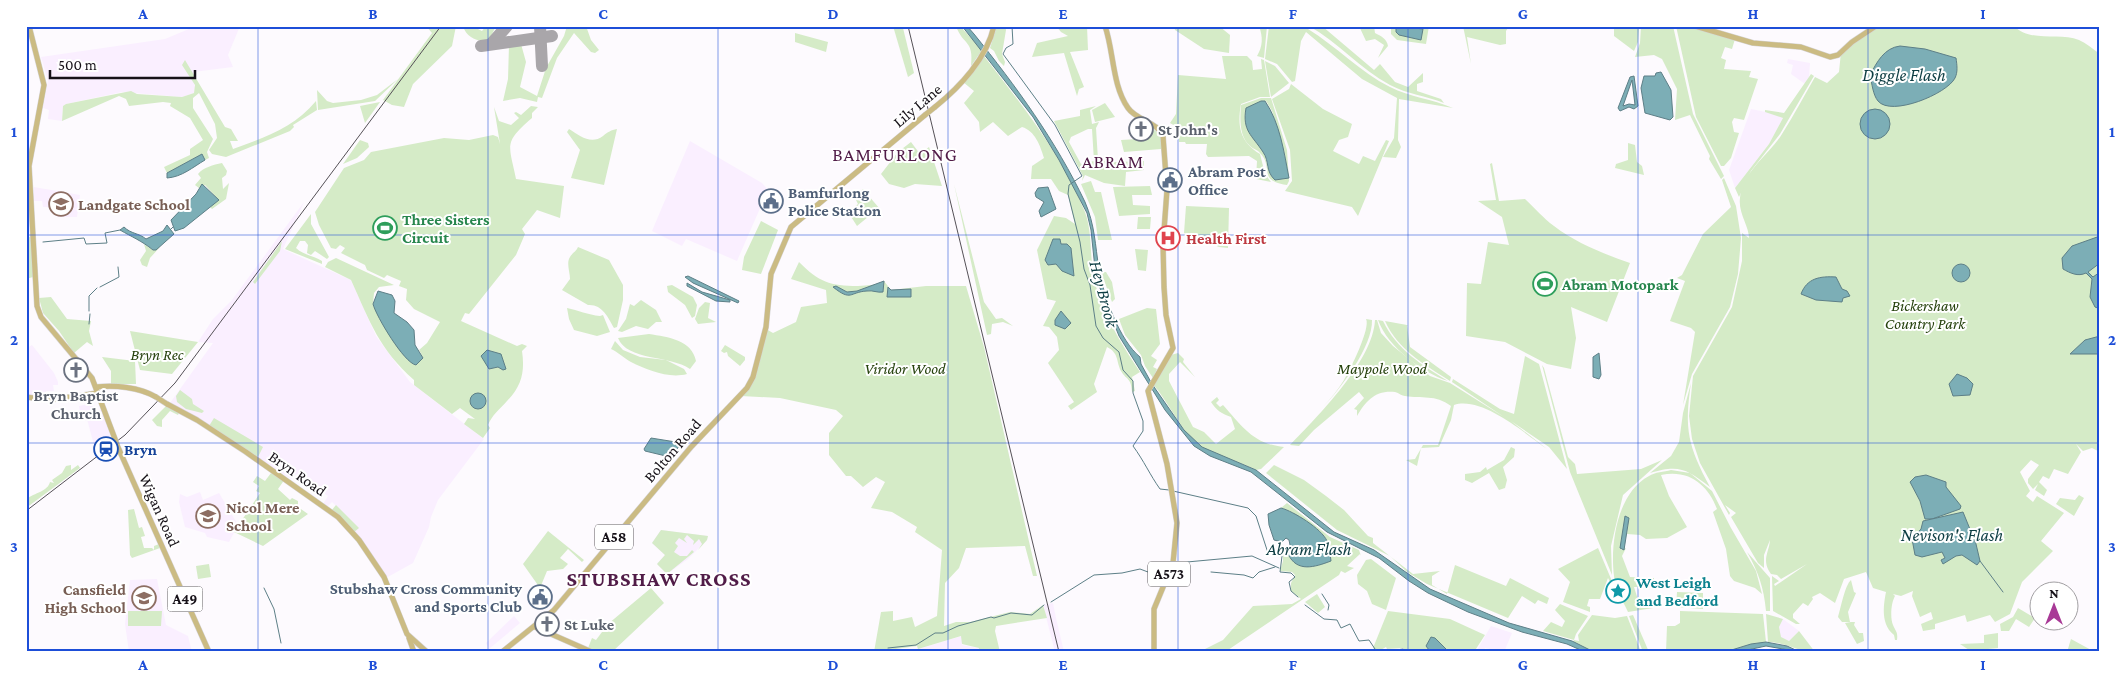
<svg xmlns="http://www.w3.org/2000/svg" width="2126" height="678" viewBox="0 0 2126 678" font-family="'Crimson Pro',serif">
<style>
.built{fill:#faefff}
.green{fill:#d5ebc7;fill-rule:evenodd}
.water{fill:#7caeb6;stroke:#5d7f87;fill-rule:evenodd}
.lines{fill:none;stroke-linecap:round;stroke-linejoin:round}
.stream{stroke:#5d7f87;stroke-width:1}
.runway{stroke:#a9a6aa;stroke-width:12}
.major-casing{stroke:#d5d4d5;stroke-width:6}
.major{stroke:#cbbb83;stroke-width:5}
.rail{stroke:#555157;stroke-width:1}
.major-bridge-casing{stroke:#d5d4d5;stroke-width:6;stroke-linecap:butt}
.major-bridge{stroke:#cbbb83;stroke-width:5}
.grid{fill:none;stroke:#1d4ed8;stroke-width:1;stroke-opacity:0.55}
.labels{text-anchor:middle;stroke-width:4;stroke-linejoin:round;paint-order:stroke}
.shield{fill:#fff;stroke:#5c585d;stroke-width:1}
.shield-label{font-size:15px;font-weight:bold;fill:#161118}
.street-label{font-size:16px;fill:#161118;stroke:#fff}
.worship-label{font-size:16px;font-weight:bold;fill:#5b616d;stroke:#fff;text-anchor:start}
.service-label{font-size:16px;font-weight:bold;fill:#4e5e75;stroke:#fff;text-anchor:start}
.education-label{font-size:16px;font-weight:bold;fill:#785e54;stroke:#fff;text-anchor:start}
.leisure-label{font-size:16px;font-weight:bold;fill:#27864d;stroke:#fff;text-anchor:start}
.health-label{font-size:16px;font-weight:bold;fill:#be3a42;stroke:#fff;text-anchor:start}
.park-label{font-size:16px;font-style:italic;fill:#25410c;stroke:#fff}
.transit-label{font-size:16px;font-weight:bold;fill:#164399;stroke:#fff;text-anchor:start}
.culture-label{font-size:16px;font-weight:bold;fill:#0d838f;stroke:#fff;text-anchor:start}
.water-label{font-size:18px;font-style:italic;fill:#0d3d43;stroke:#fff}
.quarter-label{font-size:19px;letter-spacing:1px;fill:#511c48;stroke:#fff}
.district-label{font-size:21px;font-weight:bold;letter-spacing:1px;fill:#511c48;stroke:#fff}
.neatline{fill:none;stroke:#1d4ed8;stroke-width:2}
.grid-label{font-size:16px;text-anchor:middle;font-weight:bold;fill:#1d4ed8}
</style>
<rect width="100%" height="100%" fill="#fdfafe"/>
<g class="built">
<path d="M196,26H240L228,55L233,67L193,72L195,88L194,93L182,97L122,92L66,104L63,106L62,121L48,119L49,110L43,108L48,81L41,57L165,39Z"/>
<path d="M1788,59L1810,63L1809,77L1805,84L1791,74L1793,65L1787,63Z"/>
<path d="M1751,109L1776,114L1783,118L1769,144L1735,188L1729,170Z"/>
<path d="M690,141L762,183L768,190L737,261L686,239L682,246L652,231Z"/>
<path d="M34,187L80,195L77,217H57V207H43L42,201H33Z"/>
<path d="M304,202L283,249L351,280L376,336L410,382L484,439L438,500L431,517L429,527L413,563L386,578L354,532L358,528L332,502L327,507L323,504L328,496L296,474L291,479L170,403L213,343L198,342L213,319L232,300Z"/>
<path d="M32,345L54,373L58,382V385H53L54,391H46V398L26,396V349Z"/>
<path d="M92,403L95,412L101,410L111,437L95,449L87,419L81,420L79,406Z"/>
<path d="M200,492L203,500L219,493L238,525L229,542L207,537L205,533L185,527L179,502L180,494L187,497Z"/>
<path d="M661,530L708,536L707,540L688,559L667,574L657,564L665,555L652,543Z"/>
<path d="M157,579L166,625L188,636L192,652H129L125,624L130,580Z"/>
<path d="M1053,603L1056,618L1064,652H1055L1043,605Z"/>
<path d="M514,616L520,623L489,649L486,643Z"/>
<path d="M1783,619L1799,631L1789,641L1780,637L1779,627Z"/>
<path d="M1491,626L1512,633L1504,652L1485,648L1484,652H1476Z"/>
<path d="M962,636V645L979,648L978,652H919L918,649Z"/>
</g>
<g class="green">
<path d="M426,26H456L452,46L413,84L404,107L392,105L383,100L432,33Z"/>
<path d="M463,26H472L482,31L486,26H496L489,40C478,43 466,37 463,26Z"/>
<path d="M567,26H586L591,40L599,50L595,53L591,52L574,33L557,58L542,98L538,97L537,102L520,98L503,101L508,79L509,45L521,44L526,62L520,87L537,96L546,68L564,36Z"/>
<path d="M893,26L903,28L914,73L908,77Z"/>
<path d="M956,26H960L982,50L971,66C974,39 963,46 956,26Z"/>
<path d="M997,26H1005L1006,30L1002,54L1005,62L1004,66L999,61L994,51L990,48Z"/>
<path d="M1056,26H1087L1088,50L1070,52L1084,87L1079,89L1077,96L1064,53L1032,57L1037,43L1068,36L1061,32Z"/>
<path d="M1174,26H1219L1230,35L1229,53L1204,49L1175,30Z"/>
<path d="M1259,26H1267L1264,58L1257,56C1263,46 1263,37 1259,26Z"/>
<path d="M1269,26H1322L1374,70L1380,64L1395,82L1408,87L1423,73V82L1417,84V91L1441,99L1444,103C1426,96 1407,94 1390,85C1360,69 1338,42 1309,26L1308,29C1336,46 1360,72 1390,87C1410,97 1432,99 1453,108L1399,99L1398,140L1401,147L1396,158L1383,157L1394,138L1397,98L1362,79L1306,32L1301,41L1295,81L1292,82L1277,64L1265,59Z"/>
<path d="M1359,26H1374L1375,33C1381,36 1387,39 1388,46L1378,58L1384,45L1375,39L1366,41Z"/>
<path d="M1391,26H1429L1426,44L1397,40L1391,34Z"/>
<path d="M1463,26H1509L1506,31V44L1500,45L1467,37L1471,64Z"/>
<path d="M1614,26H1634L1639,29L1638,42L1634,51L1614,36Z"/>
<path d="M1641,26H1673L1693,114L1724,176L1721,179L1709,159L1710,156L1690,115L1675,120L1677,89L1662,59L1654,55L1635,57L1640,43Z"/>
<path d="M1676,26H1690L1735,39L1732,49L1725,47L1721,58L1726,60L1724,69L1751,71L1749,77L1758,79L1744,120L1734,118L1732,122L1734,132L1739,133L1731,158L1724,166H1721L1696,117Z"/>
<path d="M1876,26H2014C2031,43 2059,32 2079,40C2086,43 2093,49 2100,54V452L2092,448L2083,451L2076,444L2081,452L2068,474L2054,469L2049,479L2043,476L2039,482L2047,490L2044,496L2035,490L2038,484L2033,489L2028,483V479L2039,465L2031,460L2020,472L2030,491L2026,496L2033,502L2037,496L2064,513L2041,541L2053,551L2022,582L2010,614L1995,622L1990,615L1967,622L1965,615L1935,624V629L1923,631L1921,624L1933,619L1931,612L1920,617L1912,596L1913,591L1901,596L1893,594L1895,596C1891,603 1890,618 1893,625C1896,632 1898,632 1897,640H1895L1894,635C1881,625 1883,607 1886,592L1873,588L1866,572L1844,579L1835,603L1820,593L1812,597L1813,599L1808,606L1803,603L1793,614V618L1800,624H1796L1773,611L1772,576L1779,581L1774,584L1775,586L1807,564L1781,579L1777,575L1771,574C1761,560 1769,553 1770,540L1764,555V568L1758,563L1731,517L1736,513L1725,505L1730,513L1729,515L1700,463L1692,439L1689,416L1693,376L1732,307L1742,261V233L1749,238C1749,226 1738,213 1740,198C1742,172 1770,154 1782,134C1794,115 1804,96 1815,77L1827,83L1839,72L1841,52Z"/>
<path d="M795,33L828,42L826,52L795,42Z"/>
<path d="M984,56C1022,105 1062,155 1085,212C1092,231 1090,253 1093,273C1099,308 1120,342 1140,372L1132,377L1135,391L1132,392C1131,377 1127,381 1121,371C1116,361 1119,353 1107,347L1094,384L1097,392L1071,410L1068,406L1074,402L1048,363L1059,350L1057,337L1049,327L1043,326L1056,301L1047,299L1037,250L1054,216L1066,218L1075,224L1068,195L1059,191L1051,179H1031L1032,166L1044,158C1040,145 1035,131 1022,127L1008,136L993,122L980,132L979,122L964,103L974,91L963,82Z"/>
<path d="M1222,56H1247L1252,61L1253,70L1262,69L1261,59L1264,60L1270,97H1260L1241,104C1237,126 1240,142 1260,154L1265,174L1271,182L1256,179L1257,161L1249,156L1208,157L1206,154L1207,144H1186L1185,142H1179V139H1177V127L1170,123L1176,114L1178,75L1226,79Z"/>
<path d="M185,60L225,127L231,129L238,141H230L233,149C265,137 294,128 316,101L317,110L293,125L294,127L290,131L226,157L212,154L209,150L217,138L215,124L199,93L193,98V108L213,139L207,152L209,158L205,160L202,154L167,173L164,167L190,155V149L203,140L190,118L170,106L171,103L163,102L129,106L126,99L119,96L62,121L63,106L66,104L131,91L137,94L182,97L194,93L195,85L182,65Z"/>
<path d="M1265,61L1275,66L1289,83L1271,97Z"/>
<path d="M1811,74L1814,76L1780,134L1751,171L1739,197L1735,188L1769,144L1783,118L1765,112V110L1784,113Z"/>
<path d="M398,79L375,101L318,110L317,90L327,101L333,103L361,100L377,95Z"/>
<path d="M1291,84L1323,109L1352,124L1348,137L1339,140L1333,151L1359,164L1363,156L1375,161L1386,140L1389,141L1358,216L1352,207L1285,191L1292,181L1290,150L1272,99L1289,89Z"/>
<path d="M1261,98H1271L1287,150L1289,181L1287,185C1257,181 1274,167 1260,153C1258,150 1253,149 1250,146C1239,136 1240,119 1241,105ZM1266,101L1272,111L1285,156L1275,180C1265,171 1269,162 1263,152C1255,135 1246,133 1245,113Z"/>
<path d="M380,102L365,123L360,106Z"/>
<path d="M1105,103L1115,117L1095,122L1092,110Z"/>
<path d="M531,106L538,107L532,113V118C503,143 509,144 516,179L564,186L560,218L537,210L522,229L525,234L516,255L469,314L465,313L461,321L517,346L522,344L527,346L522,351C525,371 522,386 507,401C500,409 492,415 488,425L490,428L483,438L464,424L468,418L475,419L460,408L452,414L414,385V380C379,349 370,322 351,280L325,267L328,262L336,258L394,285L379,287L374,293L373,304L422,355L419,350L427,343L440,322L414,309L406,300L407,289L399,286L401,281L387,275L384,278L367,270L365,265L341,253L345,248L340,245L336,249L331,248L319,225L315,212L344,168L364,160L371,152L444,138L469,140L493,135L498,137L500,144L494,107L499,121L511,125L519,118L514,113L516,112L521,115Z"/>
<path d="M1096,106L1090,110L1092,124L1099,122L1096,128L1098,160L1116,162L1144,161V170L1126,172L1125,186L1104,183L1085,175L1082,181L1083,176L1054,121L1080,116V110ZM1088,129H1092L1094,161L1081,164L1069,142L1071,137Z"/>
<path d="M1139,119L1161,135V149L1124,152L1121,140L1138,139Z"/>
<path d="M569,129C580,136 591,145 603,136C608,132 611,130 617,129L604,185L571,178L580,150L567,132Z"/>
<path d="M360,140L368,143L369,147L357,158L343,164Z"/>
<path d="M911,142L920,154L929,147L942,186L915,184L904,188L889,184L881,174L898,152Z"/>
<path d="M1628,143L1635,145L1637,162L1642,166L1644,175L1615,168L1616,164L1628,160Z"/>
<path d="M222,163L227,171L226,175L222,178L223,189L229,183L226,199L212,209L210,207L218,199L205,185L199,188L195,185L201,178L198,174C204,167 213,165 222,163Z"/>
<path d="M1492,163L1499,201L1525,199C1535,208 1543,218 1554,226C1576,243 1604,254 1630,263L1607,322L1571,307L1576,338L1571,369L1547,364L1505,342L1466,336L1467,283L1481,284L1488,242L1509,245L1502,217L1478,201L1496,200L1490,164Z"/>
<path d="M1724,178L1736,206L1741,238L1738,274L1730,307L1692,374L1683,405L1695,332L1691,328L1670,321L1685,281L1677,278L1682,275L1703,234L1731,207L1722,180Z"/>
<path d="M1091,181L1095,192H1101L1112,240H1098L1095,217L1081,184Z"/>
<path d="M954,184L984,302L996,319L1002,318L1013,326L1003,322L992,324L991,334L987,335Z"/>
<path d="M1150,186L1152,195H1132L1133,205L1150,206V214L1119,216L1113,187Z"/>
<path d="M863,189L879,208L857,226L848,212L858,204L856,200L862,201L860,198L863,195L859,197L858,194Z"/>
<path d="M1186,206L1229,208L1228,248L1219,247L1184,233Z"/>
<path d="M311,214V224L329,257L327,259L315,251L311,255L307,253L308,245L305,241H300L296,248C303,255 315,256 322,261V264L285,249Z"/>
<path d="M1138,217H1151L1150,229H1137Z"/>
<path d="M761,221L778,230L761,274L742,270L744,257Z"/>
<path d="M32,236L33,277L26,279V238Z"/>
<path d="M282,241L280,251L255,284L253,282Z"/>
<path d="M144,244L153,250L160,247L150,258L147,267L142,265L140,260L146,251Z"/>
<path d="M578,247L609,260L623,285V300L617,327L614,328C608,317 602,304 588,305L562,290L570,279C570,272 566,263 570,257C573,252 576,252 578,247Z"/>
<path d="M1135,249L1148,250L1146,271L1138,270Z"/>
<path d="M799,262C819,282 830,286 858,286C868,285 875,286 884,281L891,290L926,286H966L984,347L1037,576H1033L1025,546L966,548L959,568L945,583L944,626L956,622H970L1010,612L1030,614L1043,605L1047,618L996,626L995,631L1000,652H978L979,648L962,644L961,636L918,649L917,646L874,652L881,612L893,611V621L912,617L915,627L937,616L942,550L915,532L917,527L892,512L871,508L885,482L876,477L863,487L851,476H846L829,455V433L843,416L836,410L780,398L741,396L747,388L766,329L773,333L796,322L801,307L827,303L826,290L791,279Z"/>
<path d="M1101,272H1106L1112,282L1115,299L1112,302Z"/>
<path d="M672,285L693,297L697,305L695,316L692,318L685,305L668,292L667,286Z"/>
<path d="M51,297L67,319L91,321L89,331L93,346L87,342L74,353L59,331L43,313L39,298Z"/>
<path d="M641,300L656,310L662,322H656L648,329L636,326L622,332L618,331L626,319L630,304L634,306Z"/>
<path d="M705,302L710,303L708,318L716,322L698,324L695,319L699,308Z"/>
<path d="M567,308C578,310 588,315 600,316L603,315L610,332L597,336L574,330L569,319Z"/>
<path d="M1147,308L1156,309L1160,344L1151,356L1157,360L1153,367L1157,369L1153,378L1145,366L1141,355L1125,335L1119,319Z"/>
<path d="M1366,319L1372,320C1373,346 1340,390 1322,408C1330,399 1338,390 1344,380C1350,370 1371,328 1366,319Z"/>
<path d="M1375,320H1377L1381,333L1393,346L1430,376L1450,383L1504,417L1452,382L1453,379L1500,409L1514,414L1525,356L1539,364L1567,469L1549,447L1511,421L1547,449C1524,433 1482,396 1454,405L1451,420L1439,447L1421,448L1417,466L1406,460L1415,459L1423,445H1438L1451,406C1435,394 1422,399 1405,396C1402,396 1399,393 1395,392C1375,390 1366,401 1357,416V410L1354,409L1364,398L1359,392L1314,430L1299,446L1290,445C1318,416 1373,361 1375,320Z"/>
<path d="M1378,320L1383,321C1397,350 1422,365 1448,381C1421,372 1388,347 1378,320Z"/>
<path d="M1385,321L1418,327L1407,325L1410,347L1451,377L1450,381C1424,364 1398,350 1385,321Z"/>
<path d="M130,331L198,342L172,374L140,370Z"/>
<path d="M649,334C668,337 692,340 696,361L690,369C670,355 627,361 618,338Z"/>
<path d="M615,341L623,350L640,357L666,360L684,369L687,374C669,379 647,370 631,362C624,358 618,352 611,349Z"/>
<path d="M725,345L745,357V360L740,366L728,356L727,352L724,353L721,351Z"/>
<path d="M1178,353L1184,359L1183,362L1195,377L1180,362L1169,374V381L1193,427L1204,432L1216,444L1235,429L1231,417C1222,414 1216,410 1211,402L1217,397L1219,400L1216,403L1220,407L1223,405C1243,427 1253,444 1284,447L1261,469L1256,470C1235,459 1211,457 1193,440C1181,429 1160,389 1152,384L1171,355Z"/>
<path d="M102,357L135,361L136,384H111V371Z"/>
<path d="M1542,365L1544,368L1568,457L1575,464L1577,474L1641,469L1662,460L1623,495L1611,546L1612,575L1570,472Z"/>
<path d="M1691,383C1684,429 1688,446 1710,487C1687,469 1679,464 1650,473L1671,456L1679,442L1683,413Z"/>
<path d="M180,390L192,399L193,404L204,411L202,413L186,409L177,402L176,396Z"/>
<path d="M167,405L180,411L178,415L170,411L162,420V427L157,426L152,420Z"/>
<path d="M214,418L263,447L258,457L209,426Z"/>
<path d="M1511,447L1515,449L1514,457L1503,467L1507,480L1505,488L1499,490L1489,473L1472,483L1465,480V474L1480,472L1486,467L1487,470L1504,460Z"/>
<path d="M71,465V470L78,465L80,468L26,508V499C35,493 48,491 50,482L54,483L52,480L62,473L66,466Z"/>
<path d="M1274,465L1304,480L1326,496L1344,510L1368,536L1373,538V543L1413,574L1440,571L1432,576V585L1447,594L1455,565L1506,586L1510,578L1549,598L1547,604L1538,600L1535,604L1522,596L1508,618L1427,584L1407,572L1390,556L1337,530L1266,473Z"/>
<path d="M1671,470L1690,473L1712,491L1731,528L1756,571L1762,594L1755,588L1734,581L1730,576L1726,549L1713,512L1717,509C1708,485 1689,469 1661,475L1669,496L1687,527L1667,538L1646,539L1640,535L1627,534L1628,521L1624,523L1621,550L1626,548L1622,556L1630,577L1654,578V587H1634L1640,606L1653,608L1628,612C1623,601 1615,588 1614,576C1610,544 1617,493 1649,476C1655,472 1664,472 1671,470Z"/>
<path d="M271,473L285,479L278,489L290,500L292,498L298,501V507L308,514L263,546L234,532L260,493L256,491L259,486L253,482L257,476L265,481Z"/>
<path d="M2079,495L2084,498L2074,516L2056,504L2060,498L2075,500Z"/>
<path d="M1287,503L1330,537L1359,550L1361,556L1360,554L1347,566L1354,568L1345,573L1341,571L1339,575L1225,652H1199L1223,640L1253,606L1292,604L1301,599L1291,591V583L1295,575L1292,572L1280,571L1283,561V546L1290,552L1288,555L1292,561L1298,516L1281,508Z"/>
<path d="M336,505L359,528L353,533L331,511Z"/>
<path d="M134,509L139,528L142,527L145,536L141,537L144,548H152L154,550V546L159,544L160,548L132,558L130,555L128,510Z"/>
<path d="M661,530L708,536L707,540L698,550L702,544L699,539L693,545L694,541L687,535L684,539L687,543L679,538L675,543L678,546L674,552L680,556H687L692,550L694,552L667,574L657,564L665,555L652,543Z"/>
<path d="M548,531L584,560L582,562L568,549L560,558L568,564L563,569L547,571L540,588L523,564Z"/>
<path d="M1598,548L1617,593L1615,592L1608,578L1600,599H1589L1587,606L1590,607V612L1563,602L1570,582L1558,569Z"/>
<path d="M1747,552L1770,578V611H1766C1764,588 1758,571 1747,552Z"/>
<path d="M1371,559L1396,578L1386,610L1372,604L1367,591L1358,584L1357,575L1366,560Z"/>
<path d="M209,564L211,577L198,579L196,566Z"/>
<path d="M1851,580L1854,592L1856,593L1848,612L1850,622H1842L1838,617C1841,607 1845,585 1851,580Z"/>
<path d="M651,588L664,603L612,652H596L588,648L592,638L596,640L608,624Z"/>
<path d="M1677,592L1703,593V609L1676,607Z"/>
<path d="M1317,594L1325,607L1318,613L1305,602Z"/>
<path d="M1560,604L1588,616L1576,634L1574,640L1579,641L1578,635L1592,615L1615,618L1627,616L1641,652H1594L1573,642L1574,640L1543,631L1551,622L1562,627L1565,621L1555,610Z"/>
<path d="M2018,608L2035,618L2029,627L2016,619L2009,631H2001L2000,624L2013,617Z"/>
<path d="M128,611H162L161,626H128Z"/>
<path d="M1388,611L1450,619L1485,635L1474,652H1408L1403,648L1387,649L1386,647L1377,652L1373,648Z"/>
<path d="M1680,611L1763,614L1766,642L1751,644L1725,652H1666L1667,626H1675L1680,623Z"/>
<path d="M1766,614L1783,619L1779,627L1781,637L1789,641L1799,631L1815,652C1798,652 1785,642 1768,642Z"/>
<path d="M1633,615L1649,652H1643L1629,616Z"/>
<path d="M1851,622H1855L1854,625L1859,633H1863L1864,641L1857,644L1845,623Z"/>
<path d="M1998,633V648L1988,649V652H1972L1960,644L1984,643V635Z"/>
<path d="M2071,639L2093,651V652H2067Z"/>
</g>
<g class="water">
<path d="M962,26H967L974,34C1016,86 1056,141 1085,202C1095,225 1095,245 1099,269C1103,295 1120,341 1140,357L1141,364L1152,384L1184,430L1202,447L1256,470L1334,532L1374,550L1430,589L1509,623L1572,641L1594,652H1585L1567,644L1522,632L1468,612L1428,593L1409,581L1379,558L1327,532L1251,472L1210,456L1194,446L1165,410L1119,336L1096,278L1091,230L1087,213L1059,160L1033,117Z"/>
<path d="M1396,26L1423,29L1421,40L1399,35L1396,32Z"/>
<path d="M1900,46L1925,49L1956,58C1957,65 1958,72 1955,78C1947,94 1891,117 1878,101C1873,95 1872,84 1870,75C1877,62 1884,48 1900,46Z"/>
<path d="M1661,72L1671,90L1673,117L1670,120L1645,113L1641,88L1644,76H1655L1656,73Z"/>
<path d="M1634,76L1638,106L1634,109L1629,107L1620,111L1618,108L1630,77ZM1632,80L1635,105L1629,104L1623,106Z"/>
<path d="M1261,101H1265C1280,123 1284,152 1289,178L1275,180C1265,171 1270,162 1263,152C1252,135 1242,131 1246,108Z"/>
<circle cx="1875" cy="124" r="15"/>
<path d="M202,154L205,160C193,167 182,177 167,178V173Z"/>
<path d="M202,184L219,200L184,228L175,231L171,220L196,194Z"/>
<path d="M1048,187L1056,209L1041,217L1039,211L1044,202L1036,197L1035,193L1038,188Z"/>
<path d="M167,225L174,234L156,250H153C142,241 132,237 120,230L124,227C131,234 139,233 146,239L163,231Z"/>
<path d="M2100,236V263L2088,272L2093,277L2100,272V309L2095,307L2090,297L2092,279L2086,273C2078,277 2070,273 2063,269L2062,258L2072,246Z"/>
<path d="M1053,239H1060L1061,244H1067L1071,248L1074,276L1062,271L1056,264L1048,265L1045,260Z"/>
<circle cx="1961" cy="273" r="9"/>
<path d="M688,276L739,301L738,303L693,283L685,277Z"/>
<path d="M1836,277L1842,289L1847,291L1850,296L1843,298L1842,302L1816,300L1801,294C1807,278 1820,276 1836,277Z"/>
<path d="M884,281L883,292C877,293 873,290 867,291C849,292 852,302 833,287L836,286L847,292L857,291Z"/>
<path d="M687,283L702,292L730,300V302L716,301L687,286Z"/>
<path d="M888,287L891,290L911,289V297H887Z"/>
<path d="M378,291L392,295L395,301L394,313L407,322L414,330L415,345L423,358L416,365C404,363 376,316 373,304Z"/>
<path d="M1061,311L1071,323L1065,329L1055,325V320Z"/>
<path d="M2100,336V354H2070L2085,340Z"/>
<path d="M487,350L501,354L506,369L503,370L498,367L489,369L481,356Z"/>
<path d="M1599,353L1601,375L1599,379L1593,377V357Z"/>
<path d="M1957,374L1967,378L1973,384L1970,395L1953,396L1949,384Z"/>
<circle cx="478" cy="401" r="8"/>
<path d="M651,438L682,443L670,457L645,451L644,449Z"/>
<path d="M1926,475L1946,482V487L1961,506L1960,509L1932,519H1925L1920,501L1910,482L1915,477Z"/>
<path d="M1281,508C1293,511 1322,529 1327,541C1330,546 1330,555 1331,561C1315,567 1297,573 1288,554L1291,550L1289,540L1286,538L1282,542L1274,540L1269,525L1268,514Z"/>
<path d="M1963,512L1976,544L1980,561L1977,565L1962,555L1956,556L1943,564L1941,560L1945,558L1942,552L1922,557L1915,555L1912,539L1921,529L1923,521Z"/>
<path d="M1625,516L1629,518L1624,550L1620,548Z"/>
<path d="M1431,637L1435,638L1449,652L1429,650L1426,646Z"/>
<path d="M1766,642L1787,646L1800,652L1766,646L1738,652H1725L1751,644Z"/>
</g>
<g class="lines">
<g class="stream">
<path d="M1012,26L1013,44L1006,48L1003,54L1055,125L1082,176L1069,185L1068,194L1080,242L1084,269L1090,285L1096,326L1103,338L1119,352L1123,370L1133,381V393L1143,421V431L1133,446C1144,461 1150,475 1160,489L1169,490"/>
<path d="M171,229L173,227"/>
<path d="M43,242L84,238L86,244L107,243L105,233L120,230"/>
<path d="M100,287L119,277L118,267"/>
<path d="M89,311V296L97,288"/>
<path d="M89,324L90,314"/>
<path d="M1173,491L1248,508L1256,516L1268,553L1282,556L1280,572L1291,573L1295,577L1289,582L1291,591L1298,597"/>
<path d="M1282,555V545L1290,551"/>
<path d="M1980,561L2003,592"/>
<path d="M1176,563L1252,556L1279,568"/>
<path d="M1211,572L1244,575L1253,578L1259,572L1275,567"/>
<path d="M264,588L274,609L281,643"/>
<path d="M1322,594L1329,605L1328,610"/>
<path d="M1051,602L1094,575L1122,573L1140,569L1148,572L1151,565L1155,564L1162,569L1169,567"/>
<path d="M1305,605L1324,619L1337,620L1341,628L1350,624L1359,641L1369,640L1377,652"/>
<path d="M888,648L916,645L935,633H943L958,626L991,617L994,618L1011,613L1032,615L1044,605"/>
<path d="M1382,652L1403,649L1408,652"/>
</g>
<g class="runway">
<path d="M540,26L542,66"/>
<path d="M491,44L507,26"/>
<path d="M481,46L552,36"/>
</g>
<g class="major-casing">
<g id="major">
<path d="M29,26L44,85L29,166L37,306L41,317L92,378L115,439"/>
<path d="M1105,26C1114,52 1112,85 1128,108C1136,120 1159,123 1163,136L1167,190L1163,244L1164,287L1166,315L1173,348L1148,391L1167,464L1177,523L1173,563L1154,609V652"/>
<path d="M1695,26L1753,43L1801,47L1830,57L1838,55L1852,42L1876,26"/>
<path d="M935,107C960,87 987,58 994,26"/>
<path d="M96,387C115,385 139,387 156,397"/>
<path d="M26,397L49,400L98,393"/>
<path d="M167,404L197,420L246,452L338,517L359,540L384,577L407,634L427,652"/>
<path d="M117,445L209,652"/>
<path d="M535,627L592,652"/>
<path d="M409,638L414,652"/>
<path d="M502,652L554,610L691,447L747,388L753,377L766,327L771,274L791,227L925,115"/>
</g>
</g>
<use href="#major" class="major"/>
<g class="rail">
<path d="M908,26L1059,652"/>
<path d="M26,511L125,435L175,383L441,26"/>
</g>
<g class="major-bridge-casing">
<g id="major-bridge">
<path d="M925,115L935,107"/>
<path d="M156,397L167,404"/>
<path d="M115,439L117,445"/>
</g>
</g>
<use href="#major-bridge" class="major-bridge"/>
</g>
<path class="grid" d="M258,26V652M488,26V652M718,26V652M948,26V652M1178,26V652M1408,26V652M1638,26V652M1868,26V652M26,235H2100M26,443H2100"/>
<defs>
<g id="church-ring" transform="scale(1.25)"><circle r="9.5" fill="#fff" stroke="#6b7280" stroke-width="1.5"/><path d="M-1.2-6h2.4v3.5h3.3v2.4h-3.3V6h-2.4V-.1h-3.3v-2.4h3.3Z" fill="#6b7280"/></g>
<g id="civic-ring" transform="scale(1.25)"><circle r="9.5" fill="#fff" stroke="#5c6f8a" stroke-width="1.5"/><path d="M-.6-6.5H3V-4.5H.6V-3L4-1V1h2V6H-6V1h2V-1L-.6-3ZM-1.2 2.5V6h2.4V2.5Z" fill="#5c6f8a"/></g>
<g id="school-ring" transform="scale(1.25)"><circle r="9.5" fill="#fff" stroke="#8d6e63" stroke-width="1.5"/><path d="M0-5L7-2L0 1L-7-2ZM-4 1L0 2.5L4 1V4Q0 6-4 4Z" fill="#8d6e63"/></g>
<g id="stadium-ring" transform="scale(1.25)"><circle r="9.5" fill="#fff" stroke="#2e9e5b" stroke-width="1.5"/><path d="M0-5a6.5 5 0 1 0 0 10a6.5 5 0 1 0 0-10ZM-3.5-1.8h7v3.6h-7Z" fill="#2e9e5b"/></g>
<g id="hospital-ring" transform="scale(1.25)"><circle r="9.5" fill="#fff" stroke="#e0444e" stroke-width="1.5"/><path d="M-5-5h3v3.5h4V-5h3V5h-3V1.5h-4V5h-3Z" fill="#e0444e"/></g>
<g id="station-ring" transform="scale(1.25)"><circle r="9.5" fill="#fff" stroke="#1a4fb4" stroke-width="1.5"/><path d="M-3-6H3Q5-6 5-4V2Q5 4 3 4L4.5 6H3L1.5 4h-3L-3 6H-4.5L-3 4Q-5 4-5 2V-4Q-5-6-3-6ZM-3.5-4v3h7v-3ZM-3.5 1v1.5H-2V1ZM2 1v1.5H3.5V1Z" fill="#1a4fb4"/></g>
<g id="sight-ring" transform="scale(1.25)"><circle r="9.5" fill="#fff" stroke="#0f9aa8" stroke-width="1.5"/><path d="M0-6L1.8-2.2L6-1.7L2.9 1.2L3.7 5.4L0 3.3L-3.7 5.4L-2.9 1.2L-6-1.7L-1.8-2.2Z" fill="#0f9aa8"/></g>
</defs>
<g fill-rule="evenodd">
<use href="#church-ring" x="1141" y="129"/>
<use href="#civic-ring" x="1170" y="180"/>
<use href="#civic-ring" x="771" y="201"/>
<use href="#school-ring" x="61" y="204"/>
<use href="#stadium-ring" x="385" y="228"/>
<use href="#hospital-ring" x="1168" y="238"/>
<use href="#stadium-ring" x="1545" y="284"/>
<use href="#church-ring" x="76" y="370"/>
<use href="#station-ring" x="106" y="449"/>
<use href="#school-ring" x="208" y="516"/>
<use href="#sight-ring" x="1618" y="591"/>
<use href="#civic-ring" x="540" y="597"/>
<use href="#school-ring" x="144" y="598"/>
<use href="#church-ring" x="547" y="624"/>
</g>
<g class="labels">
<g class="shield">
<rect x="595" y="524.5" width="38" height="25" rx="4"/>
<rect x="1148" y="561.5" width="42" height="25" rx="4"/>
<rect x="167.5" y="586.5" width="35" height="25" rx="4"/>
</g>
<g class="shield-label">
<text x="614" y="542">A58</text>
<text x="1169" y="579">A573</text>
<text x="185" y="604">A49</text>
</g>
<g class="street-label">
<text transform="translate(917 105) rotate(-40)" y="6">Lily Lane</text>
<text transform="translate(672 450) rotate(-49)" y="6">Bolton Road</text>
<text transform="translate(298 473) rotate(35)" y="6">Bryn Road</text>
<text transform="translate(160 510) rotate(66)" y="6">Wigan Road</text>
</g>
<g class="worship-label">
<text x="1158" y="135">St John's</text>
<text x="76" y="401" text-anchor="middle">Bryn Baptist<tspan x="76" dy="18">Church</tspan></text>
<text x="564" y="630">St Luke</text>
</g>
<g class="service-label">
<text x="1188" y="177">Abram Post<tspan x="1188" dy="18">Office</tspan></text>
<text x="788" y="198">Bamfurlong<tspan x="788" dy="18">Police Station</tspan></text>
<text x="522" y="594" text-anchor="end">Stubshaw Cross Community<tspan x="522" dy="18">and Sports Club</tspan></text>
</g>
<g class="education-label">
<text x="78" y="210">Landgate School</text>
<text x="226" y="513">Nicol Mere<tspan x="226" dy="18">School</tspan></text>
<text x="126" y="595" text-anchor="end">Cansfield<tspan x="126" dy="18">High School</tspan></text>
</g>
<g class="leisure-label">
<text x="402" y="225">Three Sisters<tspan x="402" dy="18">Circuit</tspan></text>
<text x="1562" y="290">Abram Motopark</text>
</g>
<g class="health-label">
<text x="1186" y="244">Health First</text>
</g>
<g class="park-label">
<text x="1925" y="311">Bickershaw<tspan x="1925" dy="18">Country Park</tspan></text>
<text x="157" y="360">Bryn Rec</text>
<text x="905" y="374">Viridor Wood</text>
<text x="1382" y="374">Maypole Wood</text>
</g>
<g class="transit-label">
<text x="124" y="455">Bryn</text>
</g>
<g class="culture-label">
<text x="1636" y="588">West Leigh<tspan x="1636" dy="18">and Bedford</tspan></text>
</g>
<g class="water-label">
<text x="1904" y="81">Diggle Flash</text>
<text transform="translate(1104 294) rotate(75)" y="6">Hey Brook</text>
<text x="1952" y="541">Nevison's Flash</text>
<text x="1309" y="555">Abram Flash</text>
</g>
<g class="quarter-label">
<text x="895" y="161">BAMFURLONG</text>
<text x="1113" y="168">ABRAM</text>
</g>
<g class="district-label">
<text x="659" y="586">STUBSHAW CROSS</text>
</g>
</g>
<rect width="2126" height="678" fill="none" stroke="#ffffff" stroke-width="55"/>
<g transform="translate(2054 606)"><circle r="24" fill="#ffffff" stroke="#a2a0a3"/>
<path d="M0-4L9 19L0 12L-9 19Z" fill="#a83996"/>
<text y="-8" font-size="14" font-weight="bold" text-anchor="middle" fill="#161118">N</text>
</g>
<path d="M50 70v8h145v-8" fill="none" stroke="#161118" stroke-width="2.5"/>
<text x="58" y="70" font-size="15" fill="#161118" stroke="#ffffff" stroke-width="4" paint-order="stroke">500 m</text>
<rect x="28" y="28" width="2070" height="622" class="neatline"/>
<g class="grid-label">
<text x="143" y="19">A</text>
<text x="373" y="19">B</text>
<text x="603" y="19">C</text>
<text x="833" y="19">D</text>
<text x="1063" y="19">E</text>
<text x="1293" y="19">F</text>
<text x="1523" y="19">G</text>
<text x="1753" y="19">H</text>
<text x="1983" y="19">I</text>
<text x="14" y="137">1</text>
<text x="2112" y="137">1</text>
<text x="14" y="345">2</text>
<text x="2112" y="345">2</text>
<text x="14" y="552">3</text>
<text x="2112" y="552">3</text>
<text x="143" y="670">A</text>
<text x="373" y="670">B</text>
<text x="603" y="670">C</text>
<text x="833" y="670">D</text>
<text x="1063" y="670">E</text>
<text x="1293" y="670">F</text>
<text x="1523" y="670">G</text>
<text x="1753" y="670">H</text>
<text x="1983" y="670">I</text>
</g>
</svg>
